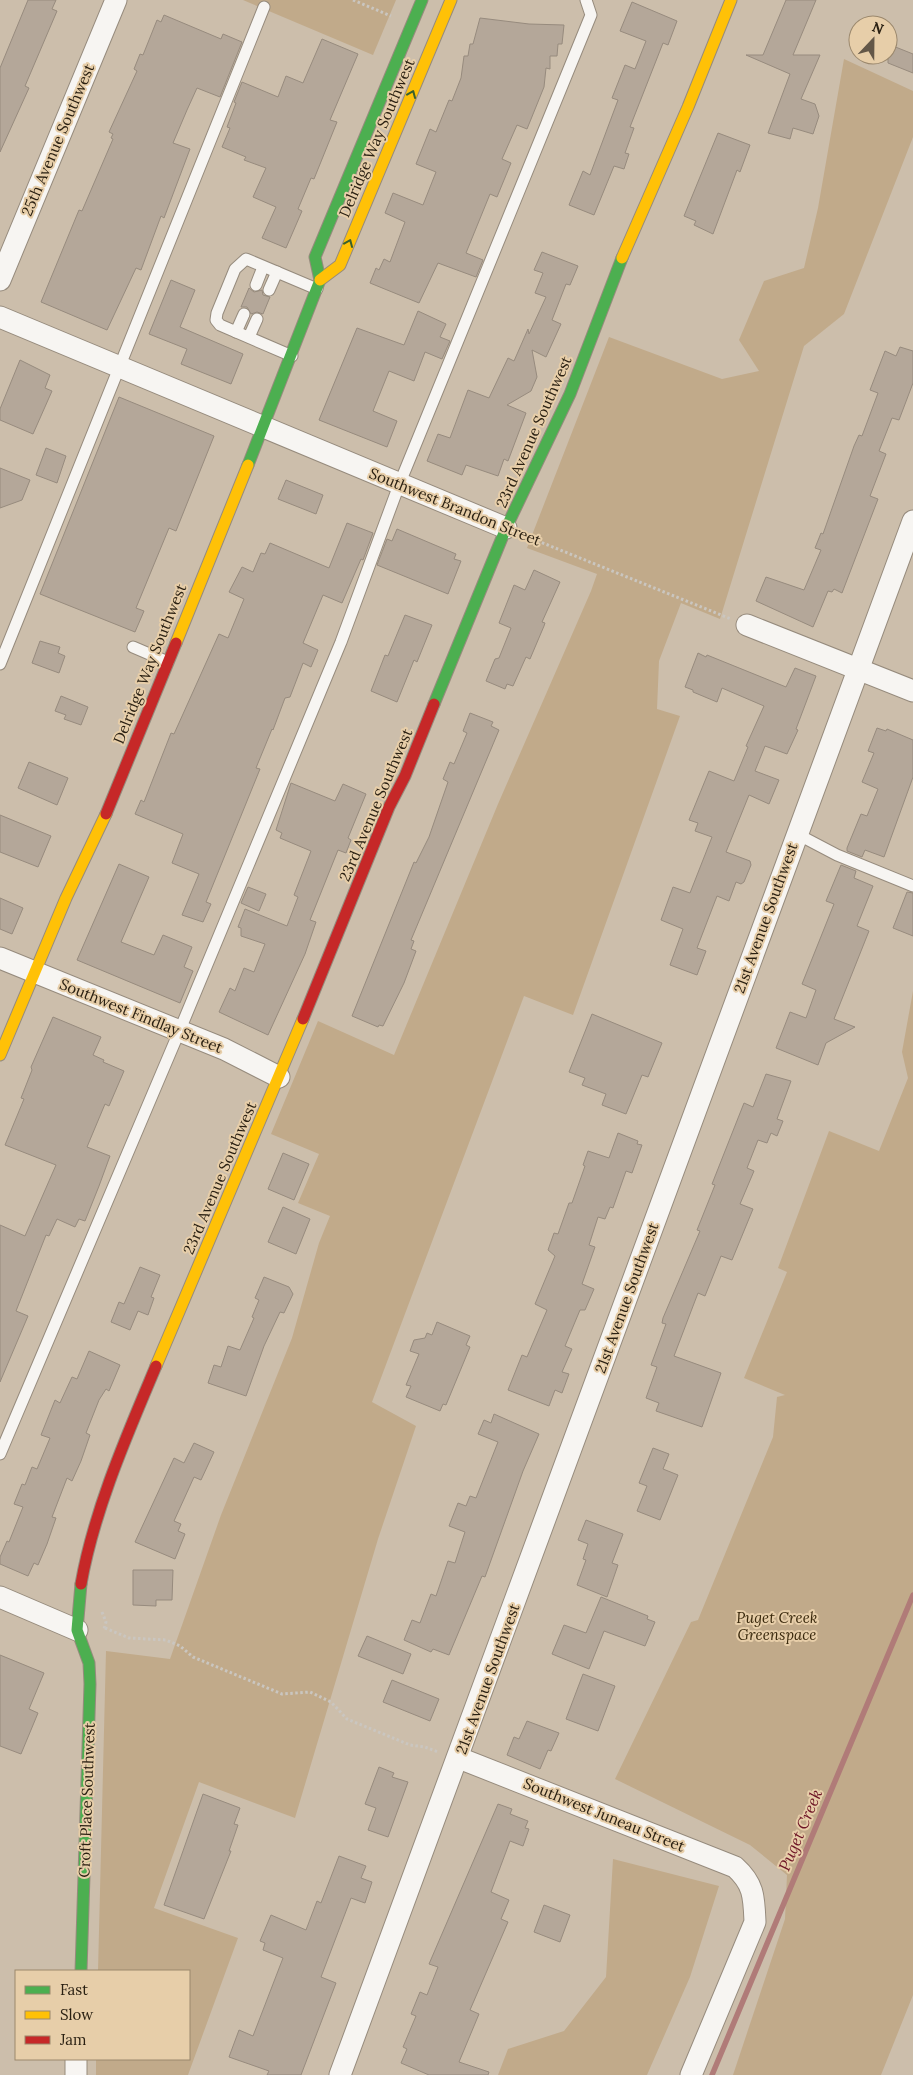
<svg xmlns="http://www.w3.org/2000/svg" width="913" height="2075" viewBox="0 0 913 2075" font-family="Lora,serif">
<style>
.green{fill:#c1aa8a}
.lines{fill:none;stroke-linecap:round;stroke-linejoin:round}
.stream{stroke:#b07b78;stroke-width:5.5}
.building{fill:#b4a799;stroke:#978b7e}
.lane-casing{stroke:#968b7d;stroke-width:13}
.street-casing{stroke:#968b7d;stroke-width:23}
.fast-casing{stroke:#968b7d;stroke-width:13}
.slow-casing{stroke:#968b7d;stroke-width:13}
.jam-casing{stroke:#968b7d;stroke-width:13}
.path{stroke:#cac6c0;stroke-width:3;stroke-dasharray:2.5 2.5;stroke-linecap:butt}
.lane{stroke:#f7f5f2;stroke-width:11}
.street{stroke:#f7f5f2;stroke-width:21}
.fast{stroke:#4caf50;stroke-width:11}
.slow{stroke:#ffc107;stroke-width:11}
.jam{stroke:#c62828;stroke-width:11}
.oneway{stroke:#39602e}
.labels{text-anchor:middle;stroke-width:4;stroke-linejoin:round;paint-order:stroke}
.street-label{font-size:15px;fill:#2a2012;stroke:#e7cea9}
.park-label{font-size:15px;font-style:italic;fill:#39280c;stroke:#e7cea9}
.water-label{font-size:16px;font-style:italic;fill:#6c1324;stroke:#e7cea9}
</style>
<rect width="100%" height="100%" fill="#ccbeab"/>
<g class="green">
<path d="M243,0H396L373,55Z"/>
<path d="M844,59L913,91V137L844,314L804,346L720,619L681,603L659,661L657,709L680,716L573,1015L524,996L372,1402L416,1426L378,1539L295,1818L199,1782L154,1908L238,1938L188,2075H96V2059H189V1971H98L106,1651L170,1659L221,1515L292,1338L319,1243L330,1216L298,1203L319,1154L271,1134L318,1021L394,1055L498,804L591,591L597,574L527,548L609,337L722,379L759,371L739,340L764,281L804,268L818,208Z"/>
<path d="M913,991V1995L881,2075H733L785,1919L787,1875L750,1845L615,1779L691,1622L698,1620L773,1437L777,1397L785,1395L744,1378L787,1272L778,1268L829,1131L879,1151L908,1078L902,1052Z"/>
<path d="M613,1859L719,1886L690,1977L647,2075H498L508,2049L564,2031L606,1977Z"/>
</g>
<g class="lines">
<path class="stream" d="M712,2075L913,1595"/>
</g>
<g class="building">
<path d="M28,0H56L52,9L57,11L25,86L29,88L0,152V68Z"/>
<path d="M786,0H816L793,55H820L801,99L815,104L819,116L813,134L793,128L790,139L768,133L790,74L746,55H763Z"/>
<path d="M632,2L677,21L668,45L663,43L630,127L634,128L625,153L629,154L624,169L614,166L594,215L569,205L583,171L590,175L618,100L612,98L625,65L635,69L646,41L620,31Z"/>
<path d="M164,15L221,39L223,34L242,42L220,97L197,88L187,110L173,143L190,149L164,218L161,216L141,270L136,268L107,330L41,302L79,210L82,211L113,139L111,138L113,134L109,132L137,71L134,69L140,54L143,55L157,20L161,22Z"/>
<path d="M480,18L529,24L564,25L562,44H558L557,56H550V69L546,68L544,87L527,129L517,125L502,159L511,163L497,197L490,194L466,253L483,260L476,277L438,263L419,303L370,283L376,268L379,270L384,259L390,262L405,222L385,213L393,193L423,205L436,172L416,164L430,129L436,132L449,100L452,101L461,78L464,56H468L470,44H473Z"/>
<path d="M322,39L358,54L330,120L337,122L314,179L311,178L298,209L302,211L286,248L262,238L276,207L253,197L266,168L244,160L246,157L222,147L230,128L227,127L236,103L234,102L242,82L278,97L286,76L303,83Z"/>
<path d="M888,44L913,54V73L888,63Z"/>
<path d="M718,133L750,145L740,172L737,170L713,234L694,225L696,221L684,216Z"/>
<path d="M542,252L578,266L570,285L566,284L552,320L561,324L546,357L532,350L537,377L531,391L507,405L526,413L508,461L504,459L498,476L466,465L462,475L427,461L438,434L450,438L468,390L489,398L508,358L514,361L528,329L529,334L546,297L535,293L543,273L534,270Z"/>
<path d="M171,280L195,290L180,327L243,354L231,384L181,364L187,349L149,334Z"/>
<path d="M249,288L254,292L262,290L263,295L270,297L263,314L257,312L251,314L247,307H241Z"/>
<path d="M418,311L446,324L440,337L450,341L442,359L425,352L414,381L389,371L373,411L397,421L387,447L319,420L357,328L404,345Z"/>
<path d="M900,347L913,351V383L899,420L892,418L879,451L886,454L870,496L878,499L842,593L834,589L832,592L828,591L813,627L756,601L766,577L804,590L821,550L815,548L821,533L823,534L854,446L859,435L862,436L878,393L870,390L885,351L896,356Z"/>
<path d="M20,360L50,375L45,388L52,391L33,434L0,420V409Z"/>
<path d="M119,397L214,436L176,531L169,528L136,608L144,611L135,632L40,594Z"/>
<path d="M46,448L66,456L57,483L36,475Z"/>
<path d="M0,468L30,480L22,500L0,508Z"/>
<path d="M286,480L323,495L316,514L278,499Z"/>
<path d="M347,523L373,533L363,560L361,559L342,603L323,595L303,643L318,650L311,667L303,663L290,697L285,698L273,730L272,729L256,768L260,769L206,902L211,904L203,922L182,915L199,874L172,863L183,834L135,814L141,800L144,802L171,733L174,734L219,634L228,638L244,599L229,592L242,567L253,572L261,553L265,554L270,543L329,568Z"/>
<path d="M397,529L456,554L454,559L461,561L448,594L377,565L387,539L392,541Z"/>
<path d="M534,570L560,582L542,622L545,623L544,626L530,659L526,657L513,686L507,684L505,689L486,681L495,659L499,658L511,628L499,623L514,585L525,590Z"/>
<path d="M405,615L432,625L417,662L414,660L397,702L371,691L385,655L388,656Z"/>
<path d="M40,641L60,647L58,653L65,656L59,673L32,663Z"/>
<path d="M698,653L706,657L707,655L786,687L795,668L816,676L796,729L798,730L787,754L765,746L755,771L779,780L769,804L749,795L726,852L750,861L751,865L744,882L741,884L736,882L729,901L717,896L697,948L706,951L697,975L670,965L683,929L661,920L673,887L690,893L712,837L695,831L698,823L689,820L709,771L734,781L748,747L746,746L764,706L722,688L717,702L693,692V690L685,687Z"/>
<path d="M61,696L88,707L81,725L64,719L66,715L55,711Z"/>
<path d="M470,713L493,722L491,726L499,730L411,940L414,941L411,949L416,951L404,983L383,1026L379,1025L378,1027L352,1016L414,862L416,863L429,837L448,782L443,779L450,762L454,764L467,733L463,731Z"/>
<path d="M877,728L886,731L887,729L913,740V777L884,857L865,850L862,857L847,851V848L861,814L867,816L878,789L862,782L874,753L868,751Z"/>
<path d="M29,762L68,778L57,805L18,788Z"/>
<path d="M291,783L335,801L343,784L366,794L348,838L351,840L346,853L338,850L310,920L316,922L305,954L268,1035L219,1012L230,988L235,991L244,968L254,972L265,944L241,936V928L238,927L245,909L287,926L298,897L294,895L311,851L280,838L282,833L276,830Z"/>
<path d="M0,815L51,836L38,867L0,852Z"/>
<path d="M119,864L149,877L121,942L154,955L163,935L192,947L184,967L193,971L180,1003L77,960Z"/>
<path d="M841,865L856,871L854,878L873,886L857,926L869,931L834,1019L855,1027L826,1043L818,1065L776,1048L790,1012L806,1018L816,990L802,984L834,904L826,901Z"/>
<path d="M248,887L266,894L259,911L241,903Z"/>
<path d="M907,892L913,893V936L893,928Z"/>
<path d="M0,898L23,908L12,934L0,929Z"/>
<path d="M592,1014L662,1043L648,1077L642,1075L626,1114L602,1105L606,1094L582,1085L585,1078L569,1072Z"/>
<path d="M53,1017L101,1037L93,1055L104,1060L103,1062L124,1071L109,1106L105,1104L87,1147L110,1156L99,1186L85,1221L79,1219L75,1227L57,1219L49,1236L46,1235L16,1311L28,1316L0,1382V1225L25,1236L56,1165L5,1145L24,1099L21,1098L32,1070L31,1067Z"/>
<path d="M766,1074L791,1081L777,1119L783,1121L777,1136L771,1133L767,1143L758,1140L747,1168L754,1171L740,1204L753,1209L732,1260L721,1256L705,1296L698,1293L674,1356L721,1373L702,1427L656,1411L659,1403L646,1398L657,1367L651,1365L666,1324L662,1323L663,1318L700,1231L697,1230L715,1185L712,1184L744,1103L753,1107Z"/>
<path d="M618,1133L638,1141L637,1144L642,1145L632,1173L626,1171L613,1208L610,1207L605,1219L598,1217L589,1245L595,1247L582,1284L594,1289L585,1310H580L565,1346L572,1349L562,1372L569,1374L562,1393L555,1390L549,1406L508,1390L522,1355L527,1357L547,1310L535,1304L555,1256L548,1250L554,1233L558,1234L569,1203H572L585,1166L583,1165L588,1151L609,1158Z"/>
<path d="M283,1153L309,1164L294,1200L268,1189Z"/>
<path d="M283,1207L310,1219L296,1254L268,1242Z"/>
<path d="M140,1267L160,1275L151,1297L154,1298L148,1315L138,1311L130,1330L111,1322L119,1302L124,1304Z"/>
<path d="M264,1277L289,1287L293,1294L284,1313L280,1312L264,1346L246,1396L208,1383L214,1365L221,1367L228,1346L240,1350L254,1318L252,1317L259,1300L255,1298Z"/>
<path d="M437,1322L470,1336L466,1345L470,1347L446,1405L443,1404L440,1411L406,1397L411,1386L406,1385L419,1354L410,1351L414,1340L425,1338L427,1333L432,1335Z"/>
<path d="M89,1351L120,1365L109,1391L106,1389L99,1400L86,1433L90,1435L81,1461L72,1481L67,1478L52,1517L56,1518L47,1544L38,1565L34,1563L28,1576L0,1564V1557L7,1541L9,1542L23,1507L14,1504L22,1484L25,1485L32,1467L37,1469L50,1438L41,1435L55,1400L60,1403L72,1377L77,1379Z"/>
<path d="M494,1414L539,1434L523,1471L485,1577L482,1576L449,1655L433,1649L431,1652L404,1640L412,1620L420,1623L431,1594L436,1596L448,1561L455,1563L465,1532L449,1526L458,1503L466,1506L470,1496L476,1498L498,1442L478,1434L484,1420L491,1423Z"/>
<path d="M194,1443L214,1452L201,1480L194,1477L174,1521L181,1524L178,1531L185,1534L175,1559L135,1542L174,1458L184,1463Z"/>
<path d="M653,1448L669,1454L663,1469L678,1475L660,1520L637,1511L647,1486L639,1483Z"/>
<path d="M586,1520L623,1534L612,1563L618,1565L607,1597L577,1585L586,1560L583,1559L588,1544L578,1540Z"/>
<path d="M133,1570H173L172,1600H156V1606L133,1605Z"/>
<path d="M601,1597L648,1616L647,1619L655,1622L645,1646L604,1631L589,1669L552,1654L564,1625L586,1633Z"/>
<path d="M367,1636L411,1654L403,1674L358,1656Z"/>
<path d="M0,1655L44,1673L29,1709L38,1713L21,1754L0,1746Z"/>
<path d="M583,1674L615,1686L598,1731L566,1719Z"/>
<path d="M392,1680L439,1699L430,1721L383,1702Z"/>
<path d="M527,1721L559,1733L551,1751L548,1750L540,1769L507,1755L514,1737L519,1739Z"/>
<path d="M379,1767L394,1773L392,1777L408,1782L388,1837L368,1830L376,1808L365,1804Z"/>
<path d="M203,1794L240,1808L234,1824L238,1825L229,1851H231L204,1919L164,1905Z"/>
<path d="M498,1804L512,1809L510,1814L528,1821L525,1828L529,1829L523,1846L510,1841L491,1892L509,1900L501,1919L508,1922L470,2010L479,2014L459,2062L489,2072L488,2075H429L401,2063L407,2049L403,2047L416,2016L411,2014L420,1992L427,1995L438,1967L429,1964Z"/>
<path d="M339,1856L366,1866L361,1878L372,1882L365,1903L351,1898L321,1977L336,1983L301,2075H267L269,2071L229,2057L239,2030L253,2036L283,1958L263,1950L265,1943L260,1941L271,1915L306,1930L317,1901L321,1903Z"/>
<path d="M544,1905L570,1915L560,1942L534,1932Z"/>
</g>
<g class="lines">
<g class="lane-casing">
<g id="lane">
<path d="M256,285L263,267"/>
<path d="M269,290L277,272"/>
<path d="M236,332L244,314"/>
<path d="M249,337L257,319"/>
<path d="M292,356L220,325L216,320L217,313L235,269L246,259L317,289"/>
<path d="M133,647L168,662"/>
<path d="M0,664L264,7"/>
<path d="M797,834L837,855L913,886"/>
<path d="M0,1454L179,1032L341,642L399,485L591,15L586,0"/>
</g>
</g>
<g class="street-casing">
<g id="street">
<path d="M0,280L116,0"/>
<path d="M0,317L506,528"/>
<path d="M747,625L913,691"/>
<path d="M0,958L224,1049L279,1077"/>
<path d="M0,1597L77,1630"/>
<path d="M459,1758L735,1867C754,1884 754,1897 755,1922L691,2075"/>
<path d="M76,2075V2059"/>
<path d="M340,2075L913,521"/>
</g>
</g>
<g class="fast-casing">
<g id="fast">
<path d="M248,465L320,280L315,257L422,0"/>
<path d="M434,704L506,528L570,394L622,258"/>
<path d="M81,1584L77,1630L89,1663L90,1684L81,1971"/>
</g>
</g>
<g class="slow-casing">
<g id="slow">
<path d="M622,258L688,107L731,0"/>
<path d="M320,280L340,265L451,0"/>
<path d="M176,643L248,465"/>
<path d="M0,1055L66,898L106,814"/>
<path d="M156,1366L303,1019"/>
</g>
</g>
<g class="jam-casing">
<g id="jam">
<path d="M106,814L176,643"/>
<path d="M303,1019L389,807L405,776L434,704"/>
<path d="M81,1584C94,1510 127,1435 156,1366"/>
</g>
</g>
<g class="path">
<path d="M353,0L391,16"/>
<path d="M528,537L731,619"/>
<path d="M102,1612L106,1622L104,1629"/>
<path d="M105,1628L129,1638L166,1640L180,1646L193,1657L282,1694L310,1692L331,1702L347,1719L410,1745L425,1747L438,1752"/>
</g>
<use href="#lane" class="lane"/>
<use href="#street" class="street"/>
<use href="#fast" class="fast"/>
<use href="#slow" class="slow"/>
<use href="#jam" class="jam"/>
</g>
<defs><path id="oneway-chevron" d="M-2-3.5L2.5 0L-2 3.5" fill="none" stroke-width="1.6" stroke-linecap="round" stroke-linejoin="round" transform="scale(1.25)"/></defs>
<g class="oneway">
<use href="#oneway-chevron" transform="translate(412 94) rotate(-67)"/>
<use href="#oneway-chevron" transform="translate(349 243) rotate(-67)"/>
</g>
<g class="labels">
<g class="street-label">
<text transform="translate(377 138) rotate(-67)" y="5">Delridge Way Southwest</text>
<text transform="translate(58 140) rotate(-67)" y="5">25th Avenue Southwest</text>
<text transform="translate(534 432) rotate(-66)" y="5">23rd Avenue Southwest</text>
<text transform="translate(455 507) rotate(22)" y="5">Southwest Brandon Street</text>
<text transform="translate(150 664) rotate(-68)" y="5">Delridge Way Southwest</text>
<text transform="translate(376 805) rotate(-67)" y="5">23rd Avenue Southwest</text>
<text transform="translate(766 918) rotate(-70)" y="5">21st Avenue Southwest</text>
<text transform="translate(141 1016) rotate(22)" y="5">Southwest Findlay Street</text>
<text transform="translate(220 1178) rotate(-67)" y="5">23rd Avenue Southwest</text>
<text transform="translate(627 1298) rotate(-70)" y="5">21st Avenue Southwest</text>
<text transform="translate(488 1679) rotate(-70)" y="5">21st Avenue Southwest</text>
<text transform="translate(87 1800) rotate(-88)" y="5">Croft Place Southwest</text>
<text transform="translate(604 1815) rotate(22)" y="5">Southwest Juneau Street</text>
</g>
<g class="park-label">
<text x="777" y="1623">Puget Creek<tspan x="777" dy="17">Greenspace</tspan></text>
</g>
<g class="water-label">
<text transform="translate(800 1830) rotate(-67)" y="6">Puget Creek</text>
</g>
</g>
<rect x="15" y="1970" width="175" height="90" fill="#e7cea9" stroke="#9b886d"/>
<rect x="25" y="1986" width="25" height="8" fill="#4caf50" stroke="#9b886d"/>
<text x="60" y="1995" font-size="15" fill="#2a2012">Fast</text>
<rect x="25" y="2011" width="25" height="8" fill="#ffc107" stroke="#9b886d"/>
<text x="60" y="2020" font-size="15" fill="#2a2012">Slow</text>
<rect x="25" y="2036" width="25" height="8" fill="#c62828" stroke="#9b886d"/>
<text x="60" y="2045" font-size="15" fill="#2a2012">Jam</text>
<g transform="translate(873 40) rotate(22)"><circle r="24" fill="#e7cea9" stroke="#9b886d"/>
<path d="M0-4L9 19L0 12L-9 19Z" fill="#635748"/>
<text y="-8" font-size="14" font-weight="bold" text-anchor="middle" fill="#2a2012">N</text>
</g>
</svg>
